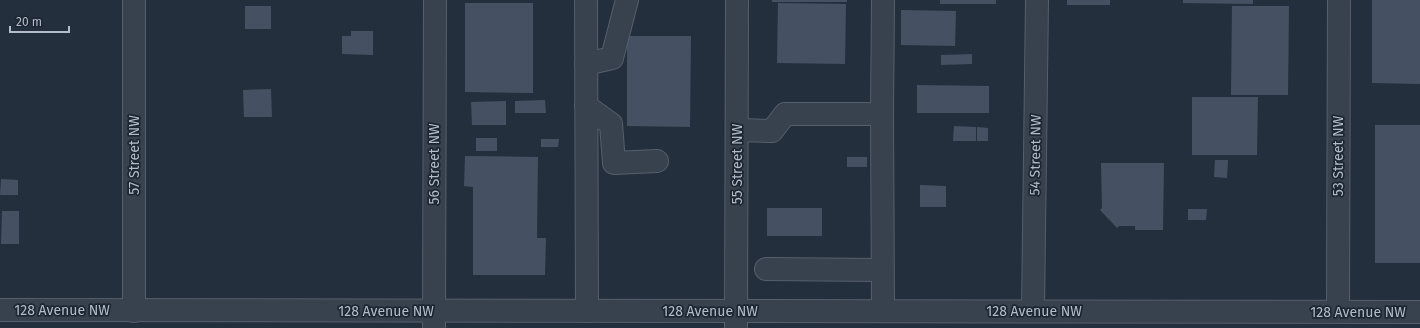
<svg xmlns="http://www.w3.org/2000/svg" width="1420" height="328" viewBox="0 0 1420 328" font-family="'Fira Sans',sans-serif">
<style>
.building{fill:#455162}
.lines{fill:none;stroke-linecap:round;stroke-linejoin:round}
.minor-casing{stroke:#565f6c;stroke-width:24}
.minor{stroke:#38414e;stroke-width:22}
.labels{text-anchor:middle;stroke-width:3.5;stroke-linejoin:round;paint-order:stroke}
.street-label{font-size:14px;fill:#b4bcc9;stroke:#1d2633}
</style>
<rect width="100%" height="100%" fill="#242f3e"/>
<g class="building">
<rect x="772" y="0" width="75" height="2"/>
<rect x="940" y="0" width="56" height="4"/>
<rect x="1067" y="0" width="43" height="5"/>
<path d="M1183,0H1253V4L1183,3Z"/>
<path d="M1372,0H1420V84L1372,83Z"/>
<path d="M465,3H533V93L465,92Z"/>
<path d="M778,3L846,4L845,64L777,63Z"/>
<rect x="245" y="6" width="26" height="23"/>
<path d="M1232,6H1289L1288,95H1231Z"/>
<path d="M901,10L956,11L955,46L901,45Z"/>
<path d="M351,31H373V55L342,54V36H351Z"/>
<path d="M627,36H691L690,127L627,126Z"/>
<path d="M972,54V64L941,65V55Z"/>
<path d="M917,85L989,86V113H917Z"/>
<path d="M271,89L272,117H244L243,90Z"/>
<path d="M1192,97H1258L1257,155H1192Z"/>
<path d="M545,100L546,113H515V101Z"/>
<path d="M506,101V125H472L471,102Z"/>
<rect x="1375" y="125" width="45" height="138"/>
<path d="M954,126L976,127V141H953Z"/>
<path d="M977,127L988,128V141H977Z"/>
<rect x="476" y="138" width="21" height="13"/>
<path d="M541,139H559L558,147H541Z"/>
<path d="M465,156L538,157L537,238H546L545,275H473V187L464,186Z"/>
<rect x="847" y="157" width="20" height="10"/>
<path d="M1215,160H1228L1227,178L1214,177Z"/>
<path d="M1101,163H1164L1163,230H1135V226H1119L1117,228L1100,210L1102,208Z"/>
<path d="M1,179L18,180V195H0Z"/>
<path d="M920,185L946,186V207H920Z"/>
<rect x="767" y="208" width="55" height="28"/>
<path d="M1188,209H1207L1206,220H1188Z"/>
<path d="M2,211H19V244H1Z"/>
</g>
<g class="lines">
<g class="minor-casing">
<g id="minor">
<path d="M134,0V311"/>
<path d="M586,0L587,311"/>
<path d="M883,0L882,114L883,310"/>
<path d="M586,64L612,58L627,0"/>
<path d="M586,106L611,124L614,163L657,161"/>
<path d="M737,130L772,131L785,114H882"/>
<path d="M766,269L882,270"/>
<path d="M0,310L1420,312"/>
<path d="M1033,310L1037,0"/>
<path d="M1338,311L1339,0"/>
<path d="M434,328L435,0"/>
<path d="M736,328L737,0"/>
</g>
</g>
<use href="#minor" class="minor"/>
</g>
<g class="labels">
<g class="street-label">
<text transform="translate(134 155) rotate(-90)" y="5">57 Street NW</text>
<text transform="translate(1035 155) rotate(-89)" y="5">54 Street NW</text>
<text transform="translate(1338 156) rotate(-90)" y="5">53 Street NW</text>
<text transform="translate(434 164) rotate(-90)" y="5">56 Street NW</text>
<text transform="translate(737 164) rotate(-90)" y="5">55 Street NW</text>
<text x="62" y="315">128 Avenue NW</text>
<text x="386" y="316">128 Avenue NW</text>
<text x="710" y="316">128 Avenue NW</text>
<text x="1034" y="316">128 Avenue NW</text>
<text x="1358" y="317">128 Avenue NW</text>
</g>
</g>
<path d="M10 26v6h59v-6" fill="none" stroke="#b4bcc9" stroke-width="2"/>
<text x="16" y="26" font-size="12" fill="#b4bcc9" stroke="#1d2633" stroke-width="3" paint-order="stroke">20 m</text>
</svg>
